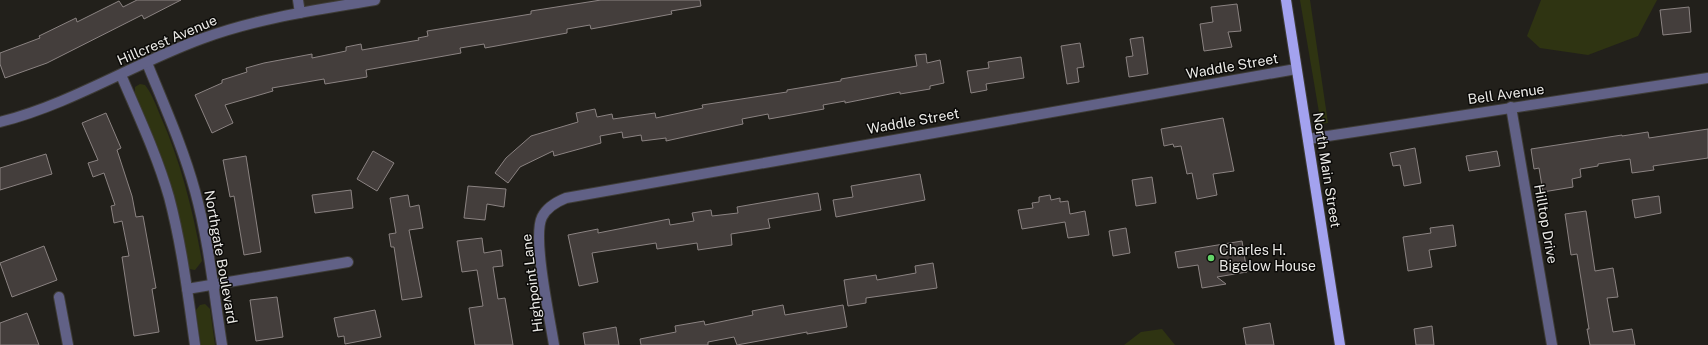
<svg xmlns="http://www.w3.org/2000/svg" width="1708" height="345" viewBox="0 0 1708 345" font-family="'Public Sans',sans-serif">
<style>
.built{fill:#2f2b21}
.green{fill:#2f3412}
.building{fill:#443e3c;stroke:#8b8382}
.lines{fill:none;stroke-linecap:round;stroke-linejoin:round}
.minor-casing{stroke:#3e3c37;stroke-width:12}
.major-casing{stroke:#3e3c37;stroke-width:12}
.minor{stroke:#616186;stroke-width:10}
.major{stroke:#a3a2ef;stroke-width:10}
.poi-dot{fill:#63d468;stroke:#0b0a08;stroke-width:1.5}
.labels{text-anchor:middle;stroke-width:3;stroke-linejoin:round;paint-order:stroke}
.street-label{font-size:14px;fill:#eae9e6;stroke:#0b0a08}
.poi-label{font-size:14px;fill:#eae9e6;stroke:#0b0a08;text-anchor:start}
</style>
<rect width="100%" height="100%" fill="#22201b"/>
<path class="built" d="M298,0H375L300,13Z"/>
<g class="green">
<path d="M1300,0H1310L1328,123L1321,124Z"/>
<path d="M1541,0H1657L1638,36L1588,55L1540,48L1527,36Z"/>
<path d="M140,84L145,85C152,94 156,105 160,115C181,162 193,211 202,261L195,270L189,269L187,266L163,163L135,94V87Z"/>
<path d="M205,304L210,309L215,345H201L196,310L200,305Z"/>
<path d="M1162,329L1175,345H1124L1141,332Z"/>
</g>
<g class="building">
<path d="M137,0H181L144,19L142,15L47,63L5,78L0,64V53L40,38L39,36L76,18L77,22L119,1L123,7Z"/>
<path d="M601,0H700L701,6L671,11L672,14L591,29L590,25L567,29V33L485,48L484,44L460,48L461,53L366,70L367,77L325,84L324,79L272,88L273,91L225,105L233,123L212,133L195,95L222,83V80L247,72L246,68L264,63L312,54V58L346,51V47L361,44L362,50L419,40L418,38L428,36L427,31L531,14V11Z"/>
<path d="M1237,4L1241,31L1228,32L1232,47L1204,51L1200,24L1213,22L1211,7Z"/>
<path d="M1689,7L1691,32L1663,35L1660,10Z"/>
<path d="M1143,37L1148,74L1129,77L1126,57L1133,56L1130,39Z"/>
<path d="M1080,43L1084,67L1077,68L1079,82L1067,84L1061,46Z"/>
<path d="M926,54L927,63L940,60L944,83L930,86V89L900,94V92L845,103V101L823,105L824,109L769,119L768,114L742,119L743,124L666,141V138L642,141L641,135L623,138L622,132L600,136L601,143L554,156L553,151L520,167L508,183L495,173L506,158L531,136L578,122L576,113L595,109L597,117L612,114L613,119L655,113L656,118L703,108L702,105L787,92V90L841,81V79L917,66L915,55Z"/>
<path d="M1021,57L1024,78L986,84L987,90L971,93L967,71L989,68L988,62Z"/>
<path d="M106,113L121,148L117,150L132,196L136,217L143,216L156,288L152,289L159,332L134,336L122,257L129,256L122,221L114,223L111,206L115,205L104,173L93,177L88,163L98,160L82,123Z"/>
<path d="M1223,118L1234,171L1213,174L1217,195L1197,199L1192,173L1187,174L1181,146L1174,147L1173,144L1164,146L1161,129Z"/>
<path d="M1708,129V158L1653,166L1654,170L1632,173L1630,159L1598,164V166L1580,169L1581,177L1572,179L1573,187L1543,192L1539,168L1534,169L1531,149L1622,135V136L1648,132L1649,138Z"/>
<path d="M1415,148L1421,183L1404,186L1400,165L1393,166L1390,153Z"/>
<path d="M373,151L394,163L377,191L357,179Z"/>
<path d="M1497,151L1500,166L1469,171L1466,156Z"/>
<path d="M46,154L52,174L0,190V168Z"/>
<path d="M246,156L261,252L244,255L234,196L230,197L223,160Z"/>
<path d="M920,174L925,200L836,217L833,200L853,197L851,186Z"/>
<path d="M1152,177L1156,203L1136,206L1132,180Z"/>
<path d="M468,186L506,189L504,207L487,204L485,220L464,218Z"/>
<path d="M351,190L353,208L315,213L312,195Z"/>
<path d="M818,193L821,210L768,219L770,228L731,234L732,245L698,250L697,243L657,249L656,243L592,253L598,282L579,286L568,235L598,229V233L669,219L670,225L694,221L692,213L711,210L712,216L738,213L737,207Z"/>
<path d="M408,195L410,207L419,205L423,228L409,230L422,297L402,300L394,247H391L389,234L396,233L390,198Z"/>
<path d="M1050,195L1051,200L1060,198V202L1068,201L1070,214L1085,211L1089,235L1068,238L1065,222L1022,229L1018,210L1033,208L1032,203L1039,202V197Z"/>
<path d="M1659,196L1661,213L1635,218L1632,200Z"/>
<path d="M1586,211L1595,271L1613,268L1618,297L1607,298L1613,332L1632,329L1635,345H1590L1587,329H1589L1577,254L1571,255L1565,214Z"/>
<path d="M1453,225L1456,246L1429,250L1432,267L1408,271L1403,237L1431,233L1430,228Z"/>
<path d="M1126,228L1130,253L1113,256L1109,231Z"/>
<path d="M482,238L484,253L501,250L503,266L493,267L498,299L505,298L513,345H475L469,308L483,306L477,270L462,272L457,241Z"/>
<path d="M1242,241L1247,272L1217,277L1226,284L1202,288L1198,265L1178,268L1175,252Z"/>
<path d="M44,246L57,280L12,297L0,263Z"/>
<path d="M933,263L937,288L866,298V303L848,306L844,280L876,275L877,280L916,273L915,266Z"/>
<path d="M277,297L283,337L256,341L250,300Z"/>
<path d="M783,305L785,315L843,305L847,327L807,334V332L737,345L734,337L708,342V345H641L640,339L676,332L675,326L704,321L705,325L753,315L752,311Z"/>
<path d="M375,310L381,337L345,344L344,336L338,337L334,318Z"/>
<path d="M27,313L39,345H0V323Z"/>
<path d="M1270,323L1274,345H1246L1243,328Z"/>
<path d="M1432,326L1434,345H1416L1414,329Z"/>
<path d="M616,327L619,345H585L583,333Z"/>
</g>
<g class="lines">
<g class="minor-casing">
<g id="minor">
<path d="M298,0L300,13"/>
<path d="M147,63C164,105 183,147 195,191C209,242 214,294 222,345"/>
<path d="M121,75C138,115 157,155 169,197C182,246 188,296 195,345"/>
<path d="M1511,107L1552,345"/>
<path d="M0,122C71,104 133,64 201,39C257,18 317,10 375,0"/>
<path d="M1308,139L1708,78"/>
<path d="M187,289L348,262"/>
<path d="M59,297L68,345"/>
<path d="M554,345C550,319 532,237 542,217C547,207 556,202 566,198L1296,69"/>
</g>
</g>
<g class="major-casing">
<path id="major" d="M1286,0L1340,345"/>
</g>
<use href="#minor" class="minor"/>
<use href="#major" class="major"/>
</g>
<circle class="poi-dot" cx="1211" cy="258" r="4"/>
<g class="labels">
<g class="street-label">
<text transform="translate(167 40) rotate(-23)" y="5">Hillcrest Avenue</text>
<text transform="translate(1232 66) rotate(-10)" y="5">Waddle Street</text>
<text transform="translate(1506 94) rotate(-8)" y="5">Bell Avenue</text>
<text transform="translate(913 121) rotate(-10)" y="5">Waddle Street</text>
<text transform="translate(1327 170) rotate(81)" y="5">North Main Street</text>
<text transform="translate(1546 224) rotate(80)" y="5">Hilltop Drive</text>
<text transform="translate(221 257) rotate(80)" y="5">Northgate Boulevard</text>
<text transform="translate(532 283) rotate(-97)" y="5">Highpoint Lane</text>
</g>
<g class="poi-label">
<text x="1219" y="255">Charles H.<tspan x="1219" dy="16">Bigelow House</tspan></text>
</g>
</g>
</svg>
